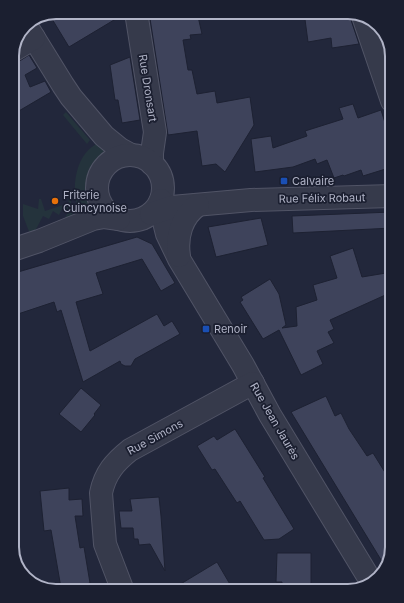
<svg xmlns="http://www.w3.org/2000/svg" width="404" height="603" viewBox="0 0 404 603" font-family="Inter,sans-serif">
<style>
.green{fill:#24333c}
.building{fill:#3e435b;stroke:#1d2132}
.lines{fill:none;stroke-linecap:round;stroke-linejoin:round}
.minor-casing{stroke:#515466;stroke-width:24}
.minor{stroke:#363a4b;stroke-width:22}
.transit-dot{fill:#1a4fb4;stroke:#1b1f30;stroke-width:1.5}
.food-dot{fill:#e8710a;stroke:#1b1f30;stroke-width:1.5}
.labels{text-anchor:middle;stroke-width:3.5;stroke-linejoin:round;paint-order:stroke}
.street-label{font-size:11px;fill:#b1b4c7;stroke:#1b1f30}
.poi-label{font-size:11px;fill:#b1b4c7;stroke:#1b1f30;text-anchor:start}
.rim{fill:none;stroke:#b1b4c7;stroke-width:2}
</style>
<rect width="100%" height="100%" fill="#22273b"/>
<g class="green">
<path d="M66,112L90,140L87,144L63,115Z"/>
<path d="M101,142L106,151L95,162L89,173L87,180L86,192L89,208L83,215L81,211L79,212C70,189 75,151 101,142Z"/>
<path d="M69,190L73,214L71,215L72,219L63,222L69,210L63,207L59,215L53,211L49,219L43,216L33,235L30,234L23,216V204L38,209L39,199H41L45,211L69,203L66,191Z"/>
</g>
<g class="building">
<path d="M56,12H124V14L69,47L49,14Z"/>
<path d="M149,12H197L202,34L190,35L191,39L183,40L188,70H192L197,94L215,91L217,103L250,97L254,125L225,172L216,164L202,166L197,131L168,135Z"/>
<path d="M304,12H350L351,20L359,44L332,48L331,38L308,42Z"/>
<path d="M29,55L37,68L25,75L30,87L45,81L51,92L12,115V62H18Z"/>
<path d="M130,57L140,120L122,123L118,100H115L110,65Z"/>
<path d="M353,104L358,118L381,110L392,145V167L363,176L361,170L344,176L343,175L334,178L327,160L317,164L315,159L293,167L255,172L251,139L271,136L273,148L307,136L305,131L343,119L339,108Z"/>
<path d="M392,212V228L293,233L292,216Z"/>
<path d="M261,218L268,245L216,257L208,227Z"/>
<path d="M137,237L152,244L175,283L161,291L142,259L96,273L103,294L76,302L90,351L157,314L164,326L172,321L180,334L135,359L131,366H125L121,364L120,361L83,382L61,310L57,312L54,302L12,316V272H18Z"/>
<path d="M353,248L362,277L392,272V292L330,320L334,329L328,332L334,343L317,351L323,364L301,375L279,330L263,339L240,302L243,300L241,297L270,279L279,294L286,325L282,328L297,326L296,307L317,300L313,285L337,278L330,256Z"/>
<path d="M81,388L101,405L94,414L95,415L81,432L59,414Z"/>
<path d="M326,396L335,416L341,413L349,429L367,456L373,453L386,474L392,471V548L386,568L291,412Z"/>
<path d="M235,429L265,477L263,478L294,529L279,539L264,540L240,501L237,503L215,469L212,470L197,446L214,436L217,440Z"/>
<path d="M69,488V500L82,499L83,516H75L80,548L84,547L90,583L86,584L87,591H66L65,587L61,588L51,530L44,531L40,491Z"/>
<path d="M159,497L161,516L165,571L150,544L139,545L138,539H134L133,528H121L119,511H132L130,499Z"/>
<path d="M277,553H311V591H282V582H276Z"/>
<path d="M217,562L231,586L223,591H169Z"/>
</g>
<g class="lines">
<g class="minor-casing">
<g id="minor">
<path d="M136,12L155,132L152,153V164"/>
<path d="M363,16L392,101"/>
<path d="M26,25L63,85L71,97L104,136L120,149L131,155"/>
<path d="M14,50L34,38"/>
<circle cx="130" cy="188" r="33"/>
<path d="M161,200V210L167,234L179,259L243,365L270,415L372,583"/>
<path d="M151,214L172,207L251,200L392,196"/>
<path d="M12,250L39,241L93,219L104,217L119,219"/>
<path d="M179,256C176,236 182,216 198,205"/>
<path d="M123,591L105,544L101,493C105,473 115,462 130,450L253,383"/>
</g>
</g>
<use href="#minor" class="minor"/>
</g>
<g class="transit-dot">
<rect x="280" y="177" width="8" height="8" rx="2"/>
<rect x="202" y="325" width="8" height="8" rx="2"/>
</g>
<circle class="food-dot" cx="55" cy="201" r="4"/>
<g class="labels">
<g class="street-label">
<text transform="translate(148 88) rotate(81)" y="4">Rue Dronsart</text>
<text transform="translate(322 198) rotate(-1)" y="4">Rue Félix Robaut</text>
<text transform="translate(275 421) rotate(60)" y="4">Rue Jean Jaurès</text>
<text transform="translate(155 437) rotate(-29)" y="4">Rue Simons</text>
</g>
<g class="poi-label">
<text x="292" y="185">Calvaire</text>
<text x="63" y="199">Friterie<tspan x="63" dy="13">Cuincynoise</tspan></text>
<text x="214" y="333">Renoir</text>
</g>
</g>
<path d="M0 0H404V603H0ZM56 19H348A37 37 0 0 1 385 56V547A37 37 0 0 1 348 584H56A37 37 0 0 1 19 547V56A37 37 0 0 1 56 19Z" fill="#1b1f30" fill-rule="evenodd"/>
<path class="rim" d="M56 19H348A37 37 0 0 1 385 56V547A37 37 0 0 1 348 584H56A37 37 0 0 1 19 547V56A37 37 0 0 1 56 19Z"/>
</svg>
